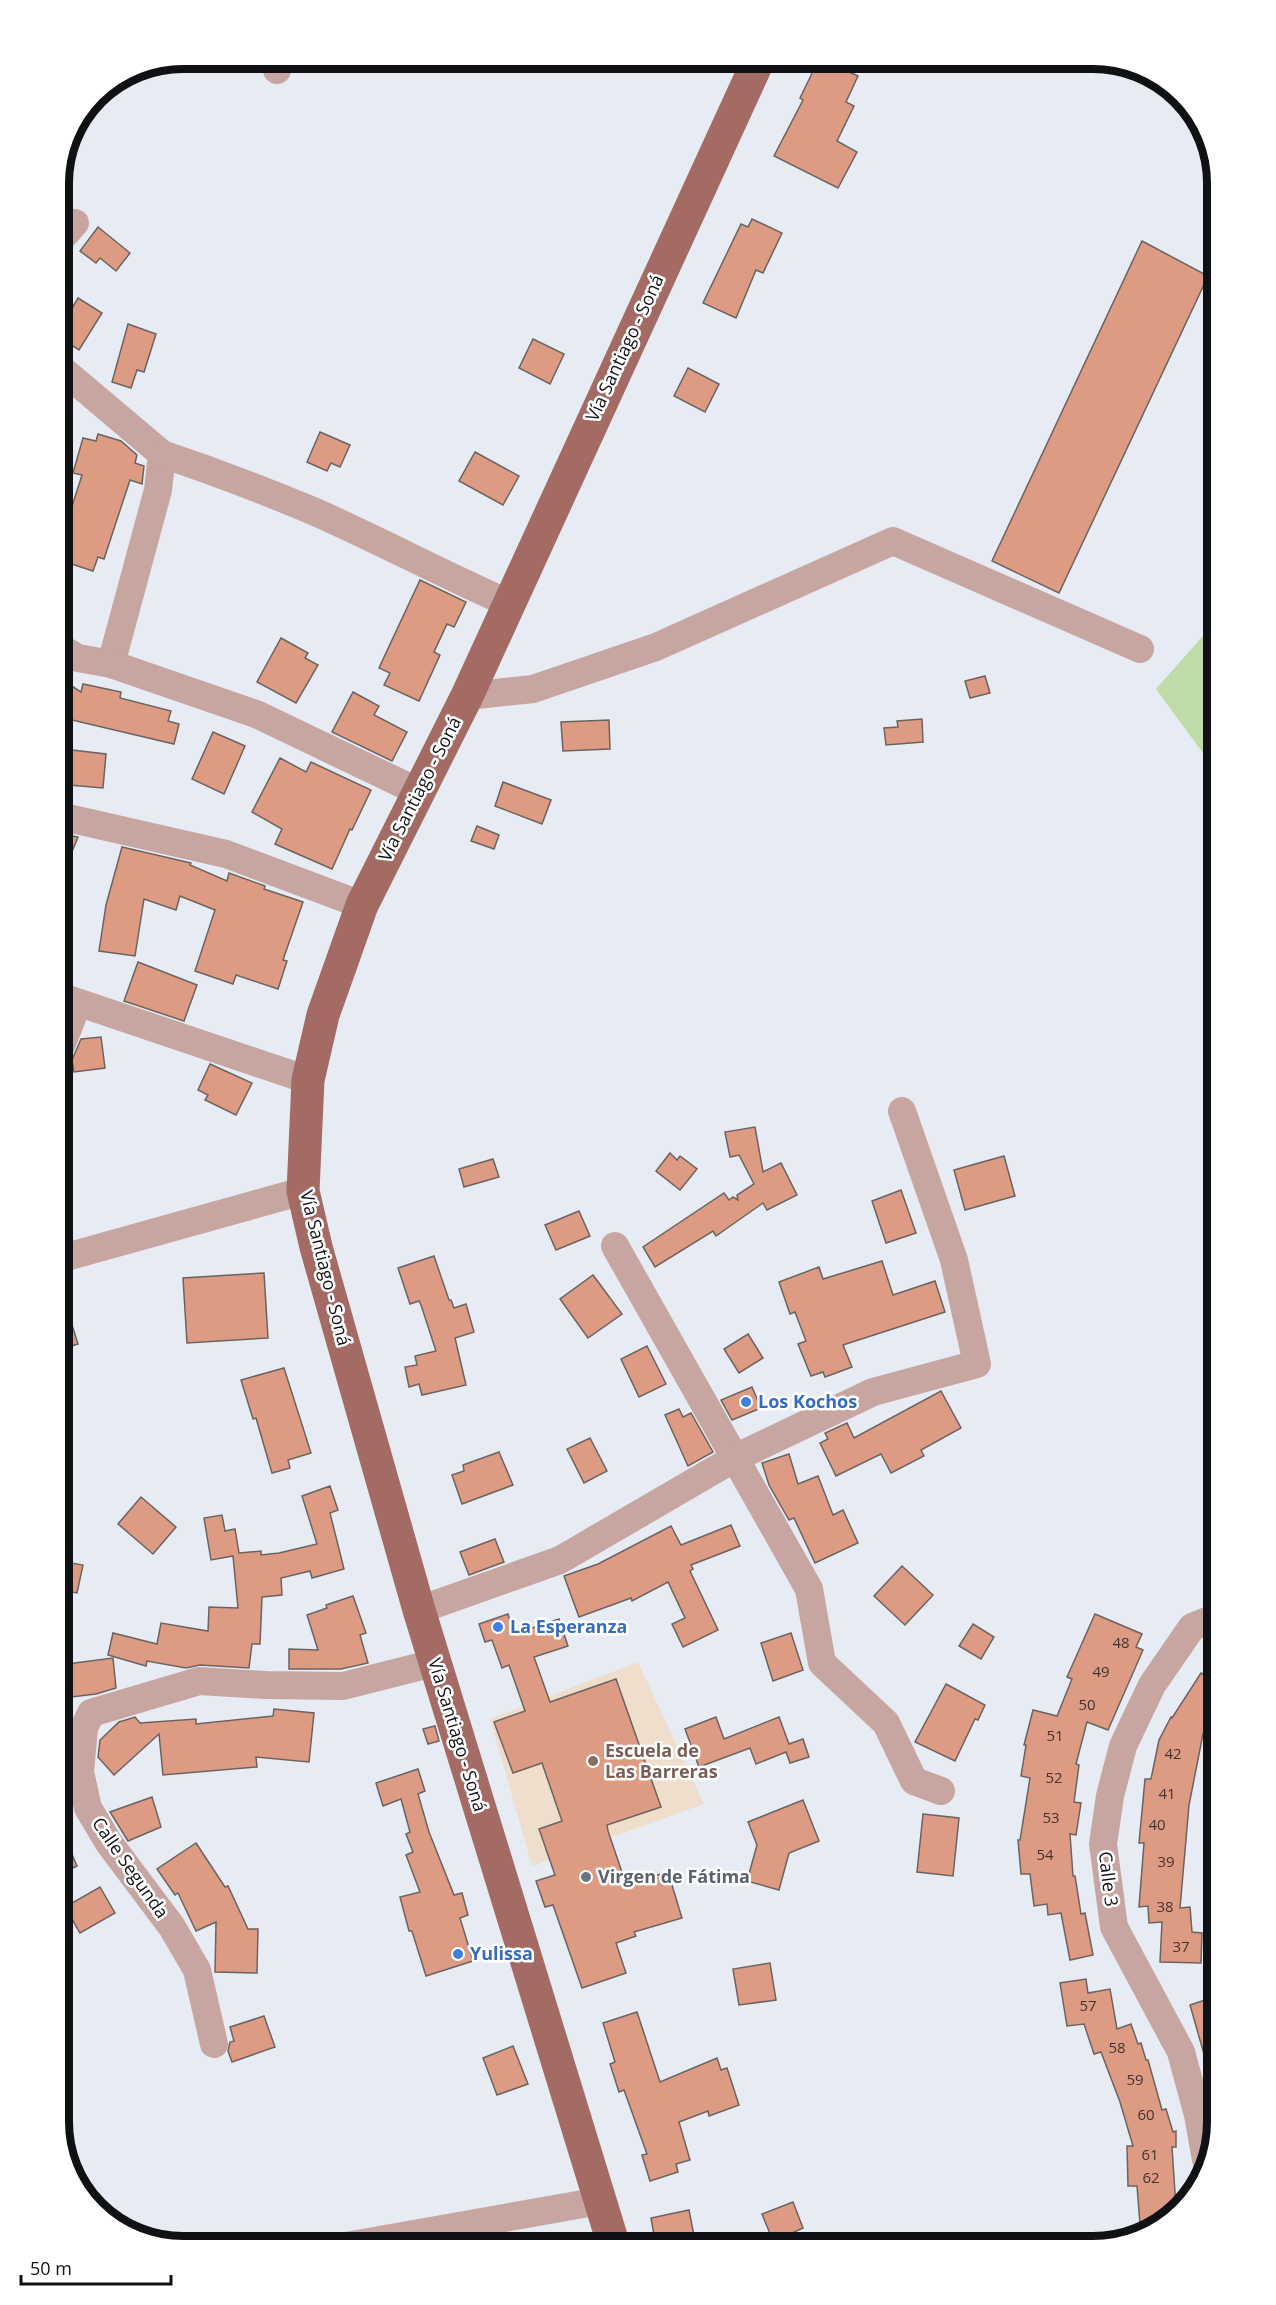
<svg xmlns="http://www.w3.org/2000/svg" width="1276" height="2305" viewBox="0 0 1276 2305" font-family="'Open Sans',sans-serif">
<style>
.education{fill:#f0decd}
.green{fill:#bedba8}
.building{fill:#dd9b83;stroke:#6c6360;stroke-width:1.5}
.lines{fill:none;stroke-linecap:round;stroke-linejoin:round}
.minor{stroke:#c7a6a1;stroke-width:28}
.major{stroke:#a36b63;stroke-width:33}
.shop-dot{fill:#3f7fe0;stroke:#fff;stroke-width:2}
.education-dot{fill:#8d6e63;stroke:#fff;stroke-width:2}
.worship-dot{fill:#6b7280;stroke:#fff;stroke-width:2}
.labels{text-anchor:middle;stroke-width:5;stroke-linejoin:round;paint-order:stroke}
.number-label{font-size:15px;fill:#433430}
.street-label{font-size:18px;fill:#101114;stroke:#fff}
.shop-label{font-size:18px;font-weight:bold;fill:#366cbe;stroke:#fff;text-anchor:start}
.education-label{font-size:18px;font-weight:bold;fill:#785e54;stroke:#fff;text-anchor:start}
.worship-label{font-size:18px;font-weight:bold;fill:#5b616d;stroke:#fff;text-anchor:start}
.rim{fill:none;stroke:#101114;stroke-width:8}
</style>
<rect width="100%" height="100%" fill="#e7ecf4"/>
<path class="education" d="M638,1662L704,1804L532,1866L490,1719Z"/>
<path class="green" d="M1217,620V772L1156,689Z"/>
<g class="building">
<path d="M819,59H855L849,72L858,76L846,102L854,106L837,141L857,152L838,188L774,156L803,100L800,98Z"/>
<path d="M752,219L782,233L763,273L756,270L736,318L703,303L741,224L748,227Z"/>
<path d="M98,227L130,253L116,271L100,258L96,263L80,251Z"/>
<path d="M1142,241L1208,276L1059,593L992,561Z"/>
<path d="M78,298L102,313L79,350L59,337V330Z"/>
<path d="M128,324L156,334L144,372L137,370L131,388L112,382Z"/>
<path d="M533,339L564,354L550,384L519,368Z"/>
<path d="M688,368L719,384L705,412L674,396Z"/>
<path d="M320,432L350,445L340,467L331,463L327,471L307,462Z"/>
<path d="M98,434L121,441L137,455L135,463L144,466L142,484L130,480L104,559L98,557L93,571L59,560V547L82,475L73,473L83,438L96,441Z"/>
<path d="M475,452L519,476L503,505L459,481Z"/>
<path d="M420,580L466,602L454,627L447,624L434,652L440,655L419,701L384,685L390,673L379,668Z"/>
<path d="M281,638L308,653L305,658L318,665L296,703L257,682Z"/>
<path d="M985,676L990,693L970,698L965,681Z"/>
<path d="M59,678L81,692L83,684L121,692L120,698L171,711L168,721L179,724L174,744L59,717Z"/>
<path d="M353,692L379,706L374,715L407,732L392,761L332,732Z"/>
<path d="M922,719L923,742L886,745L884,728L898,727L897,721Z"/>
<path d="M609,720L610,749L563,751L561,722Z"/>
<path d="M213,732L245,746L224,794L192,779Z"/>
<path d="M72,750L106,754L103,788L69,785Z"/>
<path d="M280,758L306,772L311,762L371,790L352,830L350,829L332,869L275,844L282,829L252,812Z"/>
<path d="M503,782L551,800L542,824L495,806Z"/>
<path d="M477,826L499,835L494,849L471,841Z"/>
<path d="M62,834L78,837L59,883V841Z"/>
<path d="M122,847L191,863L190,865L227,881L229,873L265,886L264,889L303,902L283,960L287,961L278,989L236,975L233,984L195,971L215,910L180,896L176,910L144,899L135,956L99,951L106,905Z"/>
<path d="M138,962L197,985L184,1021L124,1001Z"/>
<path d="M101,1037L105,1068L74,1072L72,1060L81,1039Z"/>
<path d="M210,1064L252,1083L236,1115L205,1100L208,1095L198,1090Z"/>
<path d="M755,1127L763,1172L781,1163L797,1195L767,1210L763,1203L716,1236L713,1231L655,1267L643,1247L724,1193L729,1200L733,1197L738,1200L737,1195L754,1184L739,1155L730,1157L725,1132Z"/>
<path d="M670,1153L677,1160L680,1156L697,1169L680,1190L656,1171Z"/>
<path d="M1004,1156L1015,1196L965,1210L954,1170Z"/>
<path d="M493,1159L499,1177L464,1187L459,1169Z"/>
<path d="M901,1190L916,1233L886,1243L872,1201Z"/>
<path d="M579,1211L590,1236L556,1250L545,1225Z"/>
<path d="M434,1256L449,1300H451L454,1308L466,1304L474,1332L455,1338L466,1385L422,1395L419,1384L409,1387L405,1367L417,1365L415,1356L436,1351L421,1305L419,1301L410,1304L398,1268Z"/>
<path d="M882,1261L893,1295L935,1281L945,1312L843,1345L852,1367L825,1377L823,1372L811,1376L798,1344L806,1341L795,1312L790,1314L779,1282L819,1267L823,1279Z"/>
<path d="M264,1273L268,1338L187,1343L183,1278Z"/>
<path d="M593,1275L622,1314L588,1338L560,1299Z"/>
<path d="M59,1293H62L78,1344L59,1350Z"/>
<path d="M748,1334L763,1358L739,1373L724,1349Z"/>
<path d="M647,1346L666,1384L639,1397L621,1359Z"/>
<path d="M284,1368L311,1453L288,1460L290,1468L272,1473L256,1418L253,1419L241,1380Z"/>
<path d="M752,1387L761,1408L732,1420L721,1400Z"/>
<path d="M941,1391L961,1428L921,1450L924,1456L891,1473L881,1454L836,1476L820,1443L828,1439L825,1433L847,1423L854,1438Z"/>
<path d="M679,1409L683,1417L691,1413L713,1452L688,1466L665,1415Z"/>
<path d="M590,1438L607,1471L584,1483L567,1449Z"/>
<path d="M499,1452L513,1485L462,1504L452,1475L464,1471L463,1465Z"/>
<path d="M789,1454L798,1484L818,1476L833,1515L843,1510L858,1543L815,1563L794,1518L789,1520L769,1485L762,1463Z"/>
<path d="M330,1486L338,1510L330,1513L344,1569L312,1578L310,1571L281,1578L282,1595L262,1597L260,1644H252L249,1668L200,1665L186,1668L147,1661L146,1666L108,1655L113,1633L157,1644L161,1623L208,1631L209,1607L238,1608L233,1556L211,1560L204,1518L222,1515L225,1531L235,1529L239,1553L261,1551V1555L279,1553L317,1544L302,1496Z"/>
<path d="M141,1497L176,1527L153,1554L118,1524Z"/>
<path d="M731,1525L740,1546L691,1565L693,1569L690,1571L718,1630L683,1647L672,1624L685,1618L668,1582L632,1601L631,1598L579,1617L564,1576L598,1564L671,1526L681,1545Z"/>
<path d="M495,1539L504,1562L469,1575L460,1552Z"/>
<path d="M59,1561L83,1565L77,1593L59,1590Z"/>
<path d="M902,1566L933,1595L905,1625L874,1596Z"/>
<path d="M353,1596L366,1633L360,1635L368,1663L341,1669H289V1649L318,1650L307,1615L327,1608L326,1605Z"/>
<path d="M508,1614L514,1634L559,1619L568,1646L534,1657L550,1702L616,1679L661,1807L607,1825L608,1831L626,1884L668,1872L682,1918L634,1932L636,1936L616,1943L626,1973L582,1988L553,1905L545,1907L536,1881L555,1875L539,1829L562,1821L542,1763L513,1773L494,1722L525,1711L509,1665L502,1668L492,1640L485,1642L479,1624Z"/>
<path d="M1095,1614L1142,1634L1136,1647L1143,1650L1108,1730L1087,1722L1076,1764L1079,1765L1074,1802L1081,1803L1076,1835L1070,1834L1073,1876H1075L1081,1914L1085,1913L1093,1955L1070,1960L1061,1913L1048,1915L1047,1904L1034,1906L1030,1874H1021L1018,1840H1020L1030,1778L1021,1776L1026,1745H1024L1033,1710L1057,1716L1072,1679L1067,1677Z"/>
<path d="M973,1624L994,1637L981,1659L959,1646Z"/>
<path d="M791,1633L803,1670L773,1681L761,1643Z"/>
<path d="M113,1658L116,1688L96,1694L63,1698L59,1665Z"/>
<path d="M1201,1673L1217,1683V1729L1212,1739L1203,1734L1189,1805L1180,1908L1190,1907L1192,1932L1202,1933L1201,1963L1160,1962L1162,1922L1149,1923L1148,1906L1139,1907L1144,1843H1139L1145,1779H1151L1159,1740L1171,1717L1172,1718Z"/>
<path d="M946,1684L985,1705L978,1720L975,1719L955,1761L915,1742Z"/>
<path d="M274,1709L314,1713L309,1762L256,1757L257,1767L163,1775L159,1734L114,1775L98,1757L100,1740L119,1722L135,1717L140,1723L196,1719V1724L273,1716Z"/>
<path d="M716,1717L724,1739L779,1717L789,1744L803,1739L809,1757L790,1763L786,1752L756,1764L750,1748L699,1767L685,1729Z"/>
<path d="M435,1726L439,1741L428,1744L423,1729Z"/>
<path d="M418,1769L425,1791L418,1794L429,1832L454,1895L462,1893L468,1915L460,1918L473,1961L426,1976L412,1931H409L400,1897L420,1892L406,1855L413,1852L406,1834L410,1832L401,1799L383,1806L376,1783Z"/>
<path d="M152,1797L161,1827L128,1841L110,1812Z"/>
<path d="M803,1800L819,1841L789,1853L779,1890L747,1881L757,1845L748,1822Z"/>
<path d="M923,1814L959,1818L953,1876L917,1872Z"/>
<path d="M59,1824L77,1866L59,1874Z"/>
<path d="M196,1843L225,1887L228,1886L248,1929H258L257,1973L215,1972L216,1922L196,1931L178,1893L175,1895L157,1869Z"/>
<path d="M100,1887L115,1913L80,1933L65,1907Z"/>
<path d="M770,1963L776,2000L739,2005L733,1969Z"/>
<path d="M1086,1979L1088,1993L1110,1989L1117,2029L1131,2024L1138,2044L1141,2043L1146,2060H1148L1162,2110L1166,2109L1173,2132L1176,2131V2147H1172L1176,2208L1141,2237L1137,2186H1128L1127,2146H1133L1120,2102L1101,2052L1094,2054L1084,2024L1067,2026L1060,1983Z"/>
<path d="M1217,1996V2049L1204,2054L1190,2005Z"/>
<path d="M637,2012L660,2082L717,2058L721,2070L727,2068L739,2105L709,2116L708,2111L679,2122L690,2160L676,2164L678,2172L650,2181L642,2155L647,2154L624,2090L619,2092L610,2064L615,2062L603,2023Z"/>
<path d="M264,2016L275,2047L232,2062L228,2051L230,2042L234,2041L230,2027Z"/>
<path d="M513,2046L528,2084L497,2095L483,2058Z"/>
<path d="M793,2202L803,2228L794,2232L799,2242L788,2246H775L762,2214Z"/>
<path d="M689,2210L696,2246H656L651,2218Z"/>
</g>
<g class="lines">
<g class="minor">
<path d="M277,70L279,59"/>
<path d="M59,241L75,223"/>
<path d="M59,367L162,454L158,490L111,664"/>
<path d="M162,454C213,471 263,490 313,511C379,540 442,574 508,603"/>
<path d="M59,647L78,658L111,664L256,714L419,792"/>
<path d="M467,696L533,689L656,647L893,541L1140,649"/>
<path d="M59,816L226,854L362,905"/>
<path d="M59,996L308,1080"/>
<path d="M59,1051L78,1003"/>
<path d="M615,1246L809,1589L822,1663L886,1723L914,1781L941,1791"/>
<path d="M59,1259L303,1191"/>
<path d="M419,1610L560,1560L735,1458L873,1392L977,1364L954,1260L902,1111"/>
<path d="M214,2044L197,1970L172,1927L109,1843L88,1808L80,1772L84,1728L91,1713L199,1681L265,1685L343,1686L434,1663"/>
<path d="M1206,2160L1198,2115L1181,2052L1114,1927L1103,1844L1110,1796L1123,1746L1152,1685L1192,1627L1217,1617"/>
<path d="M346,2246L600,2201"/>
</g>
<path class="major" d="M614,2246L419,1610L316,1247L303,1191L308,1080L323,1015L362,905L467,696L759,59"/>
</g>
<g class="shop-dot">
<circle cx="746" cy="1402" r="6"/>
<circle cx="498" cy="1627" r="6"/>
<circle cx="458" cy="1954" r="6"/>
</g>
<circle class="education-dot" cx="593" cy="1761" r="6"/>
<circle class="worship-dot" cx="586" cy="1877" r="6"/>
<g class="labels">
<g class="number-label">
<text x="1121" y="1648">48</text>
<text x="1101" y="1677">49</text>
<text x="1087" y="1710">50</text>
<text x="1055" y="1741">51</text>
<text x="1173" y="1759">42</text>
<text x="1054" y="1783">52</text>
<text x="1167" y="1799">41</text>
<text x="1051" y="1823">53</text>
<text x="1157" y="1830">40</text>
<text x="1045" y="1860">54</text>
<text x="1166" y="1867">39</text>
<text x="1165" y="1912">38</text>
<text x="1181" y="1952">37</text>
<text x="1088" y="2011">57</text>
<text x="1117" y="2053">58</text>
<text x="1135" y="2085">59</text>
<text x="1146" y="2120">60</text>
<text x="1150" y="2160">61</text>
<text x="1151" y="2183">62</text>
</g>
<g class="street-label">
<text transform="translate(625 348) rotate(-65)" y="6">Vía Santiago - Soná</text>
<text transform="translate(420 789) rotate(-63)" y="6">Vía Santiago - Soná</text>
<text transform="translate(325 1268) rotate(76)" y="6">Vía Santiago - Soná</text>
<text transform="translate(457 1735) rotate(73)" y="6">Vía Santiago - Soná</text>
<text transform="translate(130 1868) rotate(55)" y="6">Calle Segunda</text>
<text transform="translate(1108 1879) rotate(83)" y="6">Calle 3</text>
</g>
<g class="shop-label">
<text x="758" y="1408">Los Kochos</text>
<text x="510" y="1633">La Esperanza</text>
<text x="470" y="1960">Yulissa</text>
</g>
<g class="education-label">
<text x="605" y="1757">Escuela de<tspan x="605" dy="21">Las Barreras</tspan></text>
</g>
<g class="worship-label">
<text x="598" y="1883">Virgen de Fátima</text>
</g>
</g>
<path d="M0 0H1276V2305H0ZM183 69H1093A114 114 0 0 1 1207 183V2122A114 114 0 0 1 1093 2236H183A114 114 0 0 1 69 2122V183A114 114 0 0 1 183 69Z" fill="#fff" fill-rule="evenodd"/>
<path class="rim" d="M183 69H1093A114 114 0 0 1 1207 183V2122A114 114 0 0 1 1093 2236H183A114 114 0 0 1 69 2122V183A114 114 0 0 1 183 69Z"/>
<path d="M21 2275v9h150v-9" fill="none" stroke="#101114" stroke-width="3"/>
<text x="30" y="2275" font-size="18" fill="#101114" stroke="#ffffff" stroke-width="4.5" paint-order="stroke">50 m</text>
</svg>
